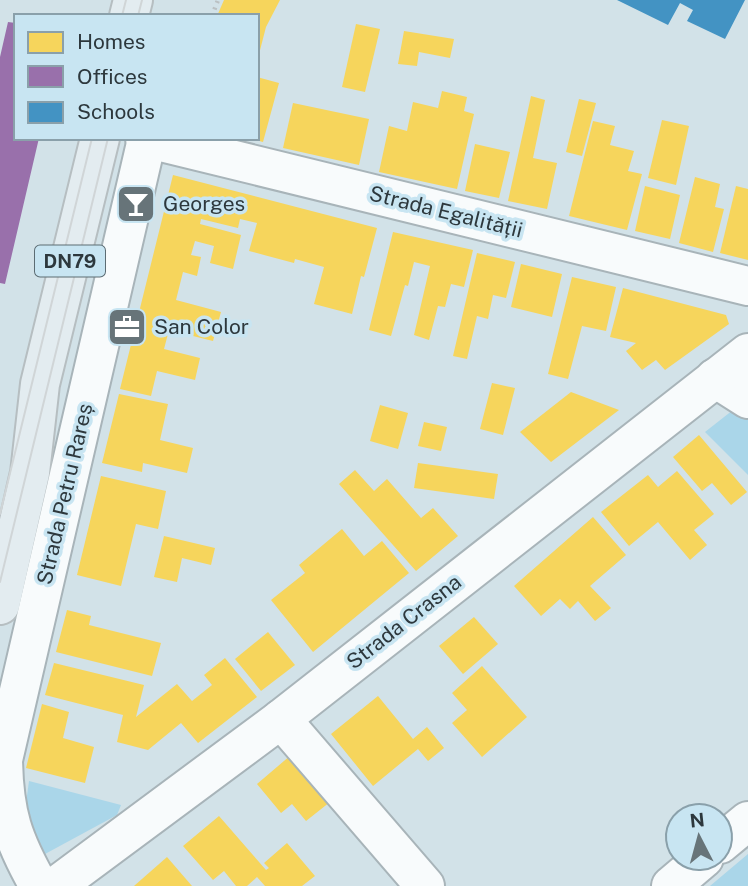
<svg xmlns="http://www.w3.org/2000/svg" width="748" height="886" viewBox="0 0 748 886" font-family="'Public Sans',sans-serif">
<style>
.green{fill:#aad6e9}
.homes{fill:#f6d55c}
.offices{fill:#9970ab}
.schools{fill:#4393c3}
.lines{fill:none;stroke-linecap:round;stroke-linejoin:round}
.minor-casing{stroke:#a8b4b9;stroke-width:42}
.major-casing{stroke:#b6bec1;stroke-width:42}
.path{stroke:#bbc1c3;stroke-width:4.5;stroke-dasharray:2 5;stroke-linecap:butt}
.minor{stroke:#f8fbfc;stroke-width:38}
.major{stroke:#e3ecf0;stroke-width:38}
.tram{stroke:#d0d5d7;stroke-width:2}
.labels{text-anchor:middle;stroke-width:7;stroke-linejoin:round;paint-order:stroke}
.shield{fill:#c8e5f2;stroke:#5c6c73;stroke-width:2}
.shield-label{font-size:19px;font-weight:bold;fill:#2d383d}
.poi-label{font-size:21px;fill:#2d383d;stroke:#c8e5f2;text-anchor:start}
.street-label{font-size:21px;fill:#2d383d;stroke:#c8e5f2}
</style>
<rect width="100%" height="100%" fill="#d2e2e8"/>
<g class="green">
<path d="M733,410L748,420V475L705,432Z"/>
<path d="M29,781L121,805L117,815L45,854L25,810Z"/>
<path d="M748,854V886H710Z"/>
</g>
<g class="homes">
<path d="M224,0H280L266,27L258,58L257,16H217Z"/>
<path d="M356,24L380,29L365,92L342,87Z"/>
<path d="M404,31L454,39L450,58L419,52L417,66L398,64Z"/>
<path d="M257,77L279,83L263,142L252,139L257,138Z"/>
<path d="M442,91L467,97L464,111L474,114L457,189L379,172L389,126L407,131L413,102L438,108Z"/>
<path d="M531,96L545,100L533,158L557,163L547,209L508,201Z"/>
<path d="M579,99L596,103L582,156L566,152Z"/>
<path d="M293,103L369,119L359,165L283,148Z"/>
<path d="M662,120L689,126L676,185L648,178Z"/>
<path d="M593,121L615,126L610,145L634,151L628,171L642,174L627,230L569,216Z"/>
<path d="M475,144L510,152L499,198L465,191Z"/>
<path d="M173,175L377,228L364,277L361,276L352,314L314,304L324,267L295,259L294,263L249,251L257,223L240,219L238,228L201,219L200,224L241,235L233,269L210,263L214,246L195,241L191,255L201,257L197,276L183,272L176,300L221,312L213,341L169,330L164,349L200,358L195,380L157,371L151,396L120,389Z"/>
<path d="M695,177L720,184L715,207L724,209L713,252L679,243Z"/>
<path d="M645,186L680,195L670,239L635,231Z"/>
<path d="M736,186L748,189V260L720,253Z"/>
<path d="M393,232L473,250L464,287L451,284L445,307L438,306L429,340L414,335L430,266L414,262L408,286L405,285L391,336L369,330Z"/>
<path d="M477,253L515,262L506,298L493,295L488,319L477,316L467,359L453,356Z"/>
<path d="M521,264L562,274L552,317L511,307Z"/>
<path d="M572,277L616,287L606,331L582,326L568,379L548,374Z"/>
<path d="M623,288L726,315L729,324L665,370L656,360L642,370L626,351L636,343L610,337Z"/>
<path d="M492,383L515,388L503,435L480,429Z"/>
<path d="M571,392L619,410L551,462L520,432Z"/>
<path d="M119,394L168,404L160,440L193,448L187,473L143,463L142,472L102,463Z"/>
<path d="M380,405L408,413L398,449L370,441Z"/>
<path d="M424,422L447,427L441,451L418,446Z"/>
<path d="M699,435L747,492L731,505L712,483L702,491L673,457Z"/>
<path d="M418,463L498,474L494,499L414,488Z"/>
<path d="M355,470L374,491L387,479L421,518L433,508L458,536L416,571L339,484Z"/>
<path d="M677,471L714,514L694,530L707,545L690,560L658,522L629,546L601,512L648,475L658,487Z"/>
<path d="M101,476L166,491L158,529L136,524L121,586L77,575Z"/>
<path d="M593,517L626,555L590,586L611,608L595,621L578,601L570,609L560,599L541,616L514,586Z"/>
<path d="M342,529L364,556L382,541L409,573L313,652L271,600L305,573L299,565Z"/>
<path d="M164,536L215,548L211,565L182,558L177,582L154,577Z"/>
<path d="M67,610L91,616L89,625L161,643L152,676L56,652Z"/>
<path d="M474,617L498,644L463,674L439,646Z"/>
<path d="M268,632L295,665L261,691L235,659Z"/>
<path d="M225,658L257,697L198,743L181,723L148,750L117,742L123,715L45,695L54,663L144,685L136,717L177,684L192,701L212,685L204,675Z"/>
<path d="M482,666L527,717L482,757L452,723L467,710L452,693Z"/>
<path d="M378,696L413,739L427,727L444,748L428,761L418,749L373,786L331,734Z"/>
<path d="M42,704L69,712L63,738L94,747L85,783L26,768Z"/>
<path d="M291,755L330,802L306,821L292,804L281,813L257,784Z"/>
<path d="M219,816L266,870L269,868L264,863L287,843L315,876L302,886H265L257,877L247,886H236L224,871L213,880L183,846Z"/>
<path d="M167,857L192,886H134Z"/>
</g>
<path class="offices" d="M8,22L16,23V138H39L5,284L0,283V57Z"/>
<path class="schools" d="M617,0H745L725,39L687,21L693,10L680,3L668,25Z"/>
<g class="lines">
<g class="minor-casing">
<g id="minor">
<path d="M145,138L748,286"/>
<path d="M715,378L748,399"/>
<path d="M281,719L425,886"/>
<path d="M720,844L748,821"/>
<path d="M39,886C13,840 4,814 3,760L147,139"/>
<path d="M56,886L281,719L748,353"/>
<path d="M671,886L704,858"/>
</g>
</g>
<g class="major-casing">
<g id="major">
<path d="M129,16L133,0"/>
<path d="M0,605L30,473L40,384L100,138"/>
</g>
</g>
<path class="path" d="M212,16L218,0"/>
<use href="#minor" class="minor"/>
<use href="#major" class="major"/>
<g class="tram">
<path d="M122,16L126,0"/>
<path d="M138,16L142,0"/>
<path d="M0,514L92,138"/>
<path d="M0,582L108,138"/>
</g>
</g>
<defs>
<g id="bar-square" transform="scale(2.0125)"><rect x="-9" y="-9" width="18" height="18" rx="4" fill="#677479" stroke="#c8e5f2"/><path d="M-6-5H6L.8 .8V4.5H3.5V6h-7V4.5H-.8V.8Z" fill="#fff"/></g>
<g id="office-square" transform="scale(2.0125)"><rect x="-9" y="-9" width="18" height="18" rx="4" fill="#677479" stroke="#c8e5f2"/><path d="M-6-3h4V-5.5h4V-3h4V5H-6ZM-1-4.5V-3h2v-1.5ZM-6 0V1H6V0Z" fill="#fff"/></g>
</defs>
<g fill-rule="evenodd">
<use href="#bar-square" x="136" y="204"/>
<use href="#office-square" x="127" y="327"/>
</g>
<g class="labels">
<rect class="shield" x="35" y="245.5" width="70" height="31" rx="5"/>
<g class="shield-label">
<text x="70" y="268">DN79</text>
</g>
<g class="poi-label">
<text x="163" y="211">Georges</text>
<text x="154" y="334">San Color</text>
</g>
<g class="street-label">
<text transform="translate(446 212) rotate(14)" y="7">Strada Egalității</text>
<text transform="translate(65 494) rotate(-77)" y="7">Strada Petru Rareș</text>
<text transform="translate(404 622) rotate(-38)" y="7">Strada Crasna</text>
</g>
</g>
<rect x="14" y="14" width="245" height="126" fill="#c8e5f2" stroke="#8aa0aa" stroke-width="2"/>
<rect x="28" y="32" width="35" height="21" fill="#f6d55c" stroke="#8aa0aa" stroke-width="2"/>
<text x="77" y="49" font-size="21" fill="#2d383d">Homes</text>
<rect x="28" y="66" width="35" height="21" fill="#9970ab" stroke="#8aa0aa" stroke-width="2"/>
<text x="77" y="84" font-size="21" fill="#2d383d">Offices</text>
<rect x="28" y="102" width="35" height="21" fill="#4393c3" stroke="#8aa0aa" stroke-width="2"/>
<text x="77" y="119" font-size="21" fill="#2d383d">Schools</text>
<g transform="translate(699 837) rotate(354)"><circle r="33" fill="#c8e5f2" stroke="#8aa0aa" stroke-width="2"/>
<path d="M0-5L12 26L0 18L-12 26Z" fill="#677479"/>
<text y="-10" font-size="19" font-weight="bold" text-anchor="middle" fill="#2d383d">N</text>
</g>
</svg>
